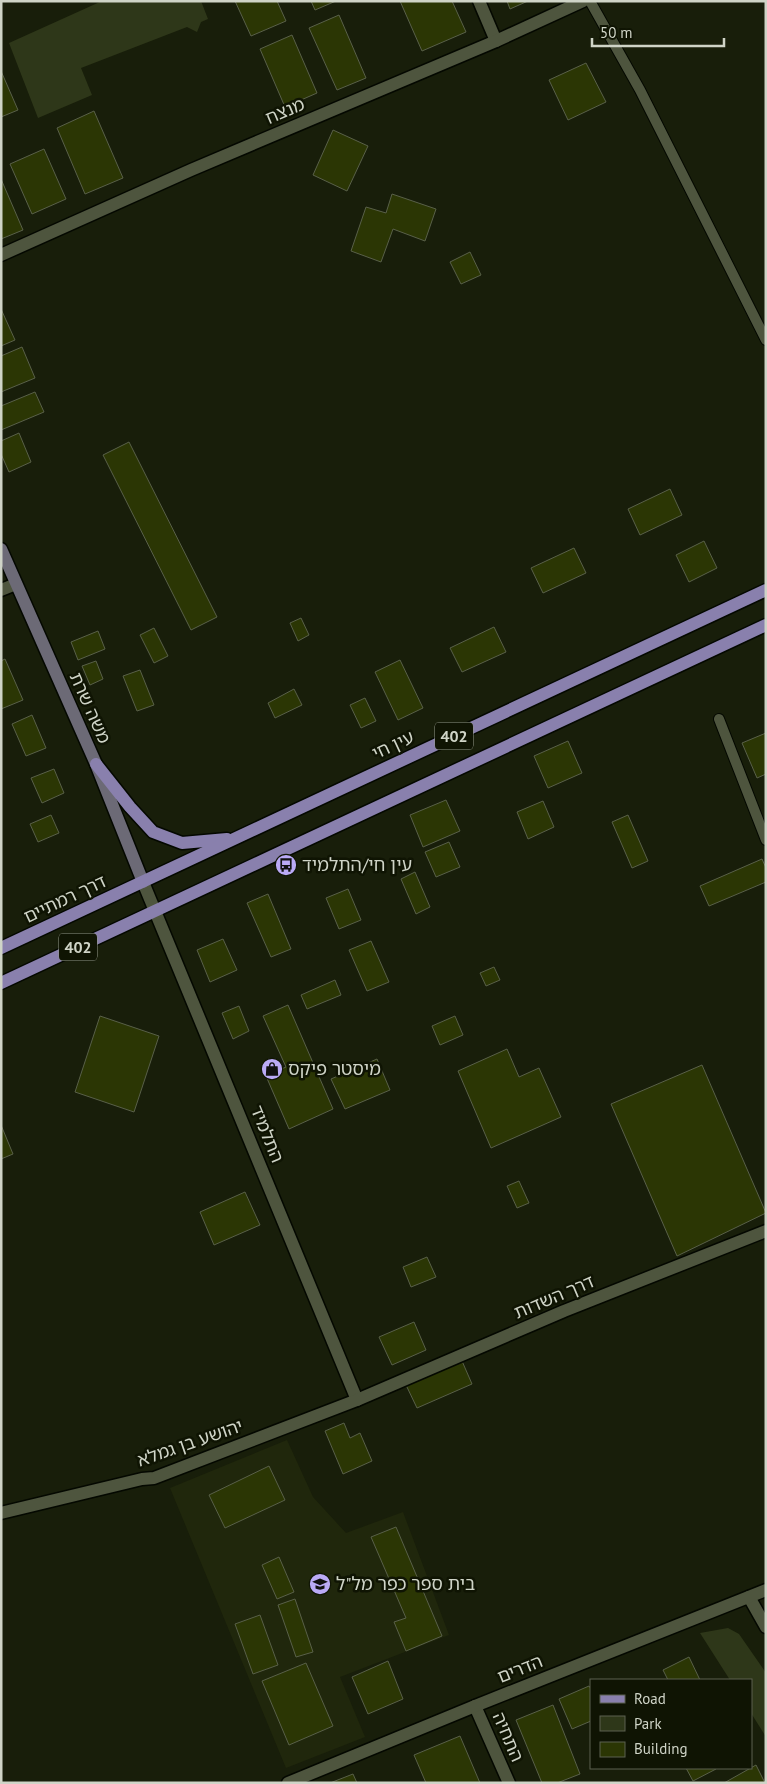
<svg xmlns="http://www.w3.org/2000/svg" width="767" height="1784" viewBox="0 0 767 1784" font-family="'PT Sans','Noto Sans Hebrew',sans-serif">
<style>
.built{fill:#20270c}
.green{fill:#2e3719}
.building{fill:#2b3604;stroke:#596049}
.lines{fill:none;stroke-linecap:round;stroke-linejoin:round}
.lane-casing{stroke:#040800;stroke-width:12}
.street-casing{stroke:#040800;stroke-width:15}
.secondary-casing{stroke:#040800;stroke-width:15}
.primary-casing{stroke:#040800;stroke-width:15}
.lane{stroke:#4e553e;stroke-width:10}
.street{stroke:#4e553e;stroke-width:12}
.secondary{stroke:#6c6a76;stroke-width:12}
.primary{stroke:#8980ad;stroke-width:12}
.labels{text-anchor:middle;stroke-width:5;stroke-linejoin:round;paint-order:stroke}
.shield{fill:#0f1403;stroke:#959a8c;stroke-width:1}
.shield-label{font-size:16px;font-weight:bold;fill:#cfd4c7}
.street-label{font-size:18px;fill:#cfd4c7;stroke:#0f1403}
.poi-label{font-size:18px;fill:#cfd4c7;stroke:#0f1403;text-anchor:start}
</style>
<rect width="100%" height="100%" fill="#181e0a"/>
<path class="built" d="M287,1440L313,1497L346,1533L403,1512L449,1635L340,1677L365,1737L286,1768L170,1488Z"/>
<g class="green">
<path d="M102,1H201L208,19L201,22L197,32L187,27L81,68L92,95L38,118L9,43Z"/>
<path d="M728,1628L739,1634L766,1673V1737L751,1713V1680H730L700,1633Z"/>
</g>
<g class="building">
<path d="M235,1H277L286,21L251,36Z"/>
<path d="M311,1H336L315,10Z"/>
<path d="M400,1H452L466,32L422,51Z"/>
<path d="M507,1H528L510,9Z"/>
<path d="M339,15L366,78L337,90L309,28Z"/>
<path d="M292,35L317,93L285,107L260,49Z"/>
<path d="M586,63L606,102L568,120L549,80Z"/>
<path d="M1,71L18,110L1,117Z"/>
<path d="M94,111L123,178L85,194L57,128Z"/>
<path d="M333,130L368,146L347,191L313,175Z"/>
<path d="M44,149L66,199L32,214L10,164Z"/>
<path d="M1,179L23,230L1,239Z"/>
<path d="M392,194L436,209L425,241L393,229L381,262L351,251L366,207L386,213Z"/>
<path d="M470,252L481,275L461,284L450,262Z"/>
<path d="M1,309L15,340L1,346Z"/>
<path d="M22,347L35,378L1,392V356Z"/>
<path d="M35,392L44,412L1,430V406Z"/>
<path d="M19,433L31,462L9,472L1,454V441Z"/>
<path d="M129,442L217,617L191,630L103,455Z"/>
<path d="M670,489L682,515L640,535L628,509Z"/>
<path d="M704,541L717,568L689,582L676,555Z"/>
<path d="M574,548L586,573L543,593L531,568Z"/>
<path d="M301,618L309,635L298,641L290,623Z"/>
<path d="M494,627L506,652L462,672L450,648Z"/>
<path d="M154,628L168,656L154,663L140,635Z"/>
<path d="M98,631L105,649L78,660L71,642Z"/>
<path d="M5,659L23,700L1,709V661Z"/>
<path d="M400,660L423,708L398,720L375,672Z"/>
<path d="M96,661L103,679L90,685L82,666Z"/>
<path d="M140,670L154,705L137,711L123,676Z"/>
<path d="M294,689L302,705L275,718L268,703Z"/>
<path d="M365,698L376,721L361,728L350,705Z"/>
<path d="M32,715L46,748L26,756L12,724Z"/>
<path d="M766,733V774L757,778L742,743Z"/>
<path d="M568,741L582,773L548,788L534,756Z"/>
<path d="M54,769L64,793L42,803L31,778Z"/>
<path d="M446,800L460,831L423,847L410,815Z"/>
<path d="M543,801L554,827L528,839L517,812Z"/>
<path d="M51,815L59,833L38,842L30,824Z"/>
<path d="M628,815L648,861L632,868L612,822Z"/>
<path d="M449,842L460,867L436,877L425,852Z"/>
<path d="M762,859L766,868V882L709,906L700,886Z"/>
<path d="M415,872L430,907L416,914L401,879Z"/>
<path d="M348,889L361,920L339,929L326,898Z"/>
<path d="M268,894L291,949L271,957L247,903Z"/>
<path d="M223,939L237,970L210,982L197,950Z"/>
<path d="M371,941L389,982L367,991L349,950Z"/>
<path d="M494,967L500,980L486,986L480,973Z"/>
<path d="M335,980L341,995L307,1009L301,995Z"/>
<path d="M288,1005L333,1109L289,1129L266,1076L286,1067L263,1016Z"/>
<path d="M239,1006L249,1031L233,1039L222,1013Z"/>
<path d="M100,1016L159,1036L134,1112L75,1092Z"/>
<path d="M455,1016L463,1035L440,1045L432,1026Z"/>
<path d="M507,1049L519,1077L539,1068L561,1117L491,1148L458,1071Z"/>
<path d="M377,1059L390,1090L345,1109L331,1079Z"/>
<path d="M702,1065L766,1213L677,1256L611,1104Z"/>
<path d="M1,1125L13,1154L1,1159Z"/>
<path d="M519,1181L529,1203L517,1208L507,1186Z"/>
<path d="M245,1192L260,1225L214,1245L200,1212Z"/>
<path d="M427,1257L436,1277L411,1287L403,1267Z"/>
<path d="M414,1322L426,1350L392,1365L379,1337Z"/>
<path d="M462,1361L472,1384L417,1408L406,1385Z"/>
<path d="M344,1423L350,1438L360,1433L372,1461L343,1474L325,1431Z"/>
<path d="M269,1466L285,1500L225,1528L209,1495Z"/>
<path d="M396,1527L442,1636L406,1651L394,1622L406,1618L371,1537Z"/>
<path d="M279,1557L294,1592L277,1599L262,1565Z"/>
<path d="M295,1599L313,1652L296,1657L278,1605Z"/>
<path d="M260,1615L278,1665L253,1674L235,1624Z"/>
<path d="M689,1657L700,1680H668L663,1670Z"/>
<path d="M388,1661L403,1699L368,1714L352,1677Z"/>
<path d="M306,1663L333,1726L289,1745L262,1681Z"/>
<path d="M589,1686L591,1689V1721L572,1729L559,1699Z"/>
<path d="M553,1705L580,1774L557,1783H542L516,1720Z"/>
<path d="M460,1736L480,1783H426L414,1755Z"/>
<path d="M756,1765L765,1783H724Z"/>
<path d="M686,1768H716V1769L693,1781Z"/>
<path d="M353,1774L357,1783H330Z"/>
</g>
<g class="lines">
<g class="lane-casing">
<g id="lane">
<path d="M590,1L640,90L766,340"/>
<path d="M719,719L766,840"/>
</g>
</g>
<g class="street-casing">
<g id="street">
<path d="M479,1L496,41"/>
<path d="M1,255L191,170L496,41L583,1"/>
<path d="M1,590L16,584"/>
<path d="M143,882L357,1400"/>
<path d="M1,1513L142,1479L154,1478L357,1400L564,1311L766,1231"/>
<path d="M749,1597L766,1627"/>
<path d="M475,1706L509,1783"/>
<path d="M288,1783L475,1706L766,1590"/>
</g>
</g>
<g class="secondary-casing">
<path id="secondary" d="M1,549L96,764L143,882"/>
</g>
<g class="primary-casing">
<g id="primary">
<path d="M96,764L130,807L153,832L182,843L227,839"/>
<path d="M1,948L766,590"/>
<path d="M1,983L766,625"/>
</g>
</g>
<use href="#lane" class="lane"/>
<use href="#street" class="street"/>
<use href="#secondary" class="secondary"/>
<use href="#primary" class="primary"/>
</g>
<defs>
<g id="bus-disc" transform="scale(1.125)"><circle r="9.5" fill="#baaaf6" stroke="#0f1403"/><path d="M-5-6H5V4H4V6H2V4H-2V6H-4V4H-5ZM-3.5-4V0h7V-4ZM-3.5 1.2v1.5H-2V1.2ZM2 1.2v1.5H3.5V1.2Z" fill="#111"/></g>
<g id="shop-disc" transform="scale(1.125)"><circle r="9.5" fill="#baaaf6" stroke="#0f1403"/><path d="M-5-2.5h2.3a2.7 3.5 0 0 1 5.4 0H5L5.5 6h-11ZM-1.5-2.5h3a1.5 2.3 0 0 0-3 0Z" fill="#111"/></g>
<g id="school-disc" transform="scale(1.125)"><circle r="9.5" fill="#baaaf6" stroke="#0f1403"/><path d="M0-5L7-2L0 1L-7-2ZM-4 1L0 2.5L4 1V4Q0 6-4 4Z" fill="#111"/></g>
</defs>
<g fill-rule="evenodd">
<use href="#bus-disc" x="286" y="865"/>
<use href="#shop-disc" x="272" y="1069"/>
<use href="#school-disc" x="320" y="1584"/>
</g>
<g class="labels">
<g class="shield">
<rect x="435" y="722.5" width="38" height="27" rx="4"/>
<rect x="59" y="933.5" width="38" height="27" rx="4"/>
</g>
<g class="shield-label">
<text x="454" y="742">402</text>
<text x="78" y="953">402</text>
</g>
<g class="street-label">
<text transform="translate(285 111) rotate(-23)" y="6">מנצח</text>
<text transform="translate(90 708) rotate(66)" y="6">משה שרת</text>
<text transform="translate(393 745) rotate(-25)" y="6">עין חי</text>
<text transform="translate(65 899) rotate(-25)" y="6">דרך רמתיים</text>
<text transform="translate(267 1134) rotate(68)" y="6">התלמיד</text>
<text transform="translate(554 1297) rotate(-23)" y="6">דרך השדות</text>
<text transform="translate(190 1443) rotate(-19)" y="6">יהושע בן גמלא</text>
<text transform="translate(520 1669) rotate(-22)" y="6">הדרים</text>
<text transform="translate(508 1737) rotate(67)" y="6">התחיה</text>
</g>
<g class="poi-label">
<text x="302" y="871">עין חי/התלמיד</text>
<text x="288" y="1075">מיסטר פיקס</text>
<text x="336" y="1590">בית ספר כפר מל"ל</text>
</g>
</g>
<rect width="767" height="1784" fill="none" stroke="#cfd4c7" stroke-width="5"/>
<rect x="590" y="1679" width="162" height="90" fill="#0f1403" stroke="#5c6151"/>
<rect x="600" y="1695" width="25" height="8" fill="#8980ad" stroke="#5c6151"/>
<text x="634" y="1704" font-size="15" fill="#cfd4c7">Road</text>
<rect x="600" y="1716" width="25" height="15" fill="#2e3719" stroke="#5c6151"/>
<text x="634" y="1729" font-size="15" fill="#cfd4c7">Park</text>
<rect x="600" y="1742" width="25" height="15" fill="#2b3604" stroke="#5c6151"/>
<text x="634" y="1754" font-size="15" fill="#cfd4c7">Building</text>
<path d="M592 38v8h132v-8" fill="none" stroke="#cfd4c7" stroke-width="2.5"/>
<text x="600" y="38" font-size="15" fill="#cfd4c7" stroke="#0f1403" stroke-width="4" paint-order="stroke">50 m</text>
</svg>
